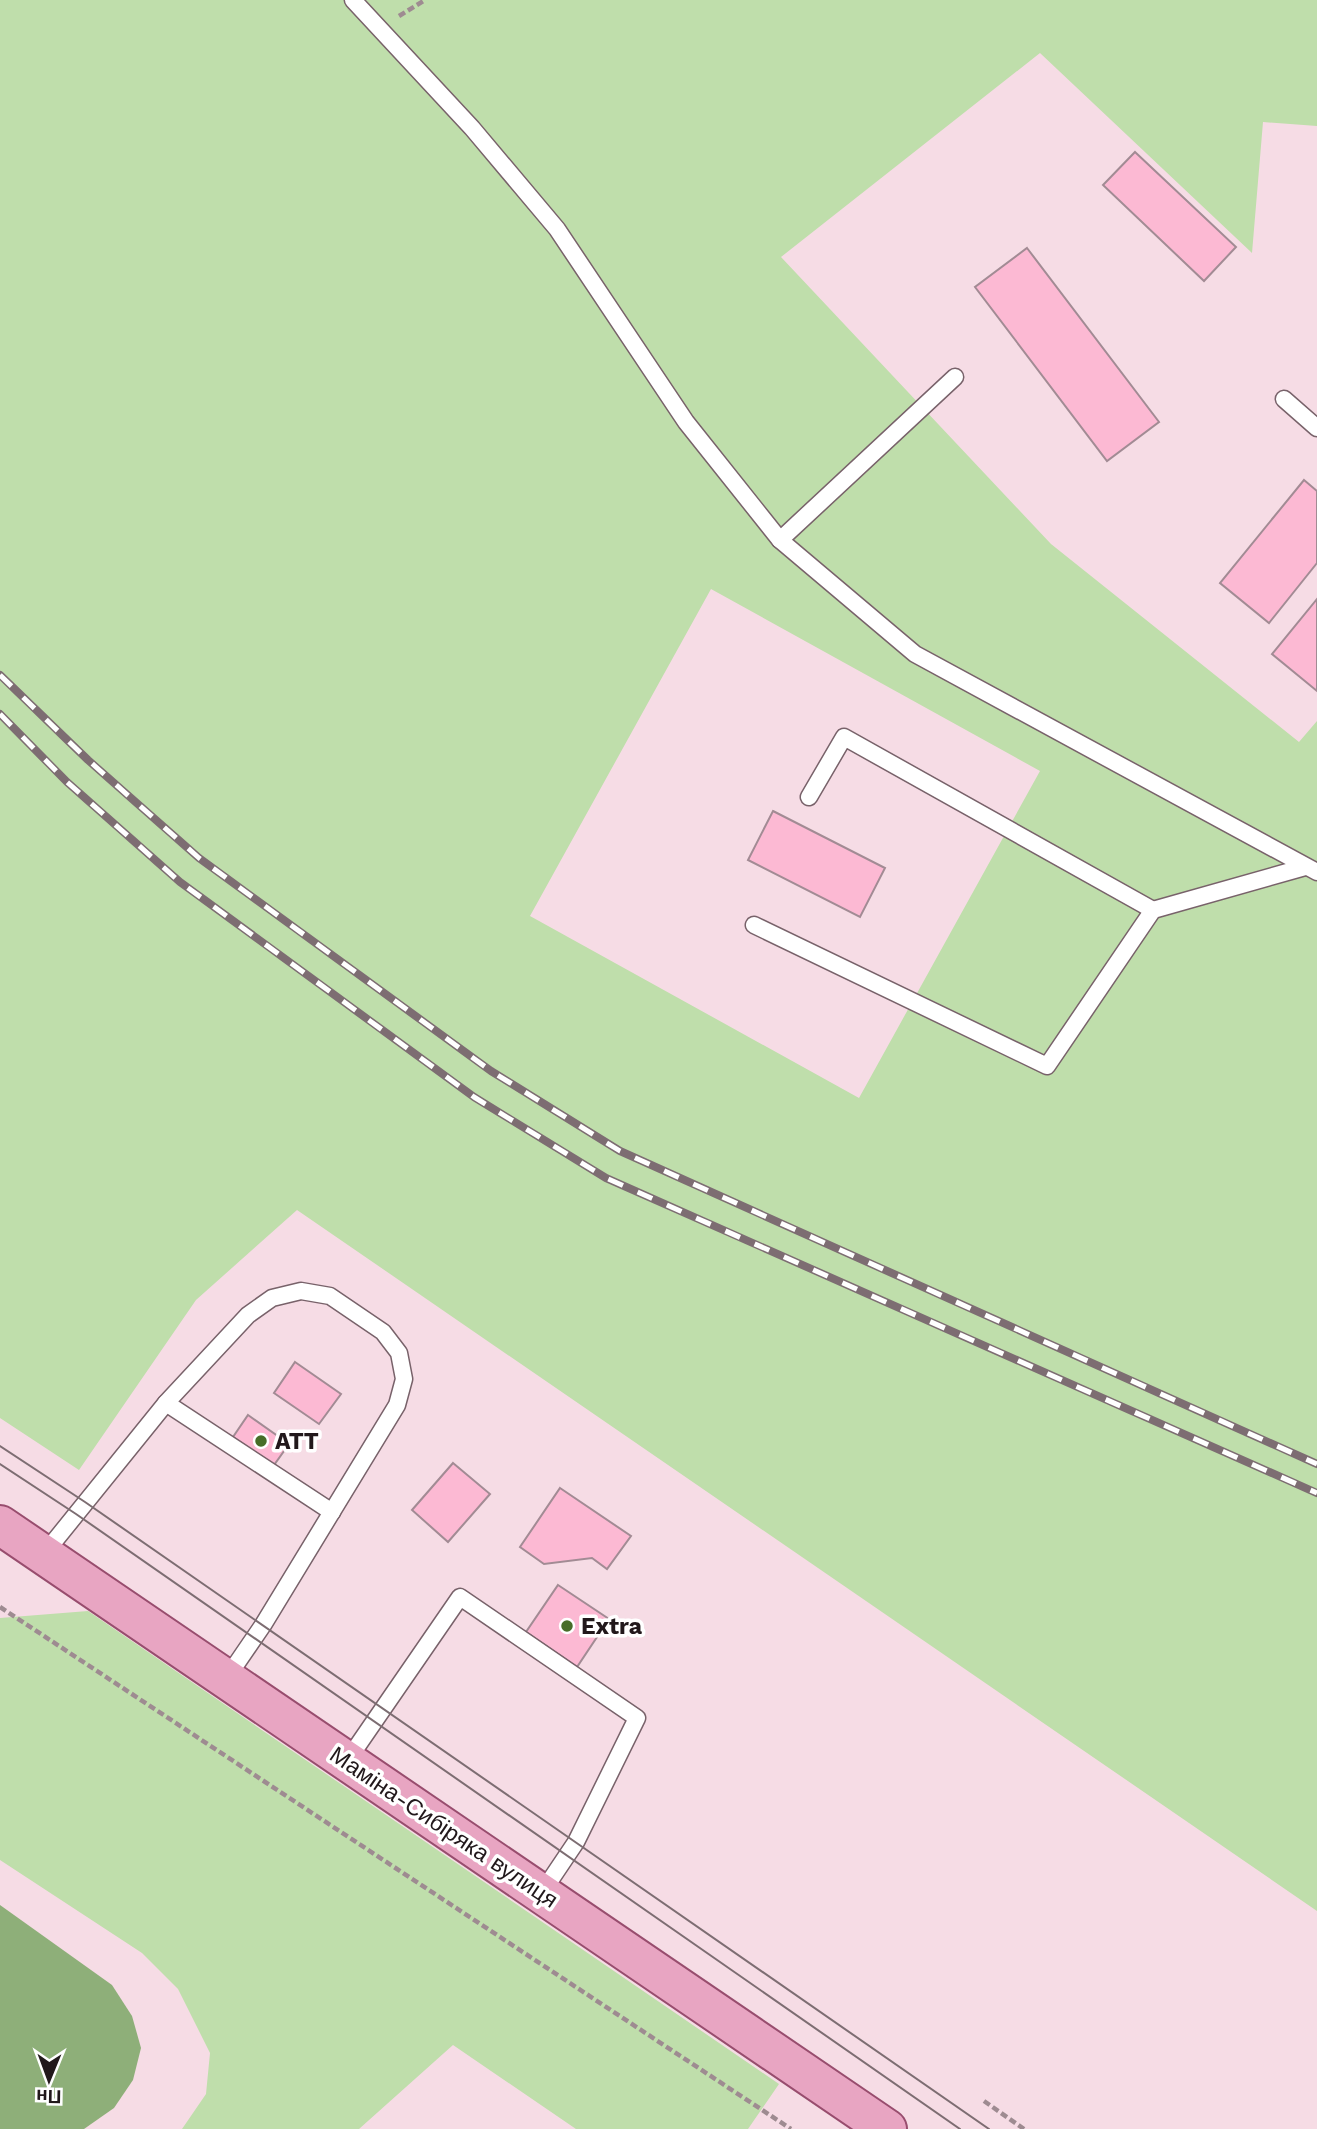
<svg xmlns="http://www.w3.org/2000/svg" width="1317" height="2129" viewBox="0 0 1317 2129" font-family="'Work Sans',sans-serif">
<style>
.green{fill:#bfdeab;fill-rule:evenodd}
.water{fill:#8eaf79}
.building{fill:#fcb9d3;stroke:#a28b94;stroke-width:2}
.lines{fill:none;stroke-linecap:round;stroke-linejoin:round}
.lane-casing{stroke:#78626a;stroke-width:19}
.primary-casing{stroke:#984d6e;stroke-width:42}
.path{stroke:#9e8b91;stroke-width:4.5;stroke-dasharray:7 3.5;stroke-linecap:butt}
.lane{stroke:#fff;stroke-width:16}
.primary{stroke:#e8a5c2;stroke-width:38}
.tram{stroke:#7d6d72;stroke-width:2}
.rail-casing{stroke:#7d6d72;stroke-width:8}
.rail{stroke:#fff;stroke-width:5;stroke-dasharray:16;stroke-linecap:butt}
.poi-dot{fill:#476d28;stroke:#fff;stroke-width:2.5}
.labels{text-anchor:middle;stroke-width:7;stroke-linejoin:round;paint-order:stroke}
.poi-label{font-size:23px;font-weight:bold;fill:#21181b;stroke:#fff;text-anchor:start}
.street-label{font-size:23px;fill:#21181b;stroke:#fff}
</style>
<rect width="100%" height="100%" fill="#f6dce5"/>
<g class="green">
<path d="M0,0H1317V126L1263,122L1252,253L1040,53L781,257L1051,544L1299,742L1317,721V1911L297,1210L196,1300L79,1470L0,1418ZM711,589L1040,771L859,1098L530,916Z"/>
<path d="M88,1611L779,2084L748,2129H576L453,2045L359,2129H182L206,2094L210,2053L178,1989L142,1953L0,1860V1618Z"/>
</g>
<path class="water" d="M0,1905L112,1985L132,2016L141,2048L133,2080L114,2108L84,2129H0Z"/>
<g class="building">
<path d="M1135,152L1236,247L1204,281L1103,185Z"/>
<path d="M1027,248L1159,422L1107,461L975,287Z"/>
<path d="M1304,480L1317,491V563L1269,623L1220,583Z"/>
<path d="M1317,599V691L1272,654Z"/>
<path d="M773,811L885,868L860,917L748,860Z"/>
<path d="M295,1362L341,1394L319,1424L274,1393Z"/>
<path d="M248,1415L289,1444L274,1465L233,1437Z"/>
<path d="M453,1463L490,1494L448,1542L412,1510Z"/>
<path d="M560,1488L631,1536L607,1569L592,1558L544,1564L520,1547Z"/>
<path d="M558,1585L609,1619L577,1667L526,1632Z"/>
</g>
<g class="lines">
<g class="lane-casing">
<g id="lane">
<path d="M353,0L472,128L557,229L686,422L780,540L915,654L1317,872"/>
<path d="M1284,399L1317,428"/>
<path d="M780,540L955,377"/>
<path d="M809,797L844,737L1153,910"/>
<path d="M754,925L1047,1066L1153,910L1305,867"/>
<path d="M166,1403L332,1512"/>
<path d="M44,1554L166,1403L248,1315L272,1298L301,1291L330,1296L383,1332L399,1353L404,1379L397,1405L263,1625L226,1679"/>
<path d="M347,1761L460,1597L637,1718L576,1842L541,1894"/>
</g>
</g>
<g class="primary-casing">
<path id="primary" d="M0,1525L887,2129"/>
</g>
<g class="path">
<path d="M399,16L425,0"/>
<path d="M0,1607L791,2129"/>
<path d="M984,2101L1024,2129"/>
</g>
<use href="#lane" class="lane"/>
<use href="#primary" class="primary"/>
<g class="tram">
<path d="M0,1446L85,1502L989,2129"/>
<path d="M0,1464L76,1514L960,2129"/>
</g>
<g class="rail-casing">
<g id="rail">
<path d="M0,675L88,760L199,858L491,1071L620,1151L1317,1464"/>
<path d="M0,714L67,782L180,882L474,1097L606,1178L1317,1493"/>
</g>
</g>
<use href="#rail" class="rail"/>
</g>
<g class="poi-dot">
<circle cx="261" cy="1441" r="7"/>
<circle cx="567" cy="1626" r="7"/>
</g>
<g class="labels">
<g class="poi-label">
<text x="275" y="1449">ATT</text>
<text x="581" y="1634">Extra</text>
</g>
<g class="street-label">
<text transform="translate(444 1827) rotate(34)" y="8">Маміна-Сибіряка вулиця</text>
</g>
</g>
<g transform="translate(49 2080) rotate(181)" stroke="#ffffff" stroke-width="5" paint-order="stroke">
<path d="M0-5L12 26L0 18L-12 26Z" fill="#21181b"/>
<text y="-10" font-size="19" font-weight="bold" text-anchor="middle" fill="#21181b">Пн</text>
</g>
</svg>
